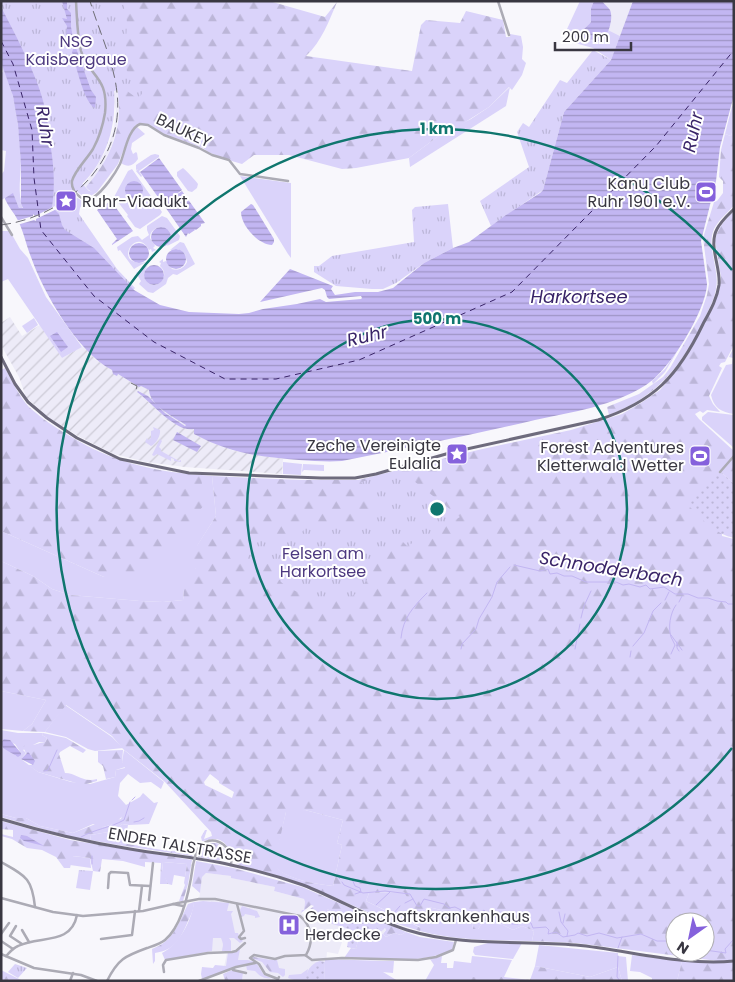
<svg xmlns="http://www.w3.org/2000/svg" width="735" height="982" viewBox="0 0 735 982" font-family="Poppins,sans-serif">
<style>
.built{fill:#edebf8}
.industrial{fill:url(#industrial-furrows)}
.grass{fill:#dad3fa}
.forest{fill:url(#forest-firs);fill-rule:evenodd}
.park{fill:url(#park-tufts)}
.garden{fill:url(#garden-dots)}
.water{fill:url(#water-rules)}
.pier{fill:#f8f7fc}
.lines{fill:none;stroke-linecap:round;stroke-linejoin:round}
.stream{stroke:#c2b6f2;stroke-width:1}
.ferry{stroke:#392468;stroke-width:1;stroke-dasharray:6 5;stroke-linecap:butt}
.minor{stroke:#acabb5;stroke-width:2.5}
.major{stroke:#6e6b7d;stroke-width:3}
.rail{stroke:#6e6d75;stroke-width:1;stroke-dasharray:10 5;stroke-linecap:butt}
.minor-bridge{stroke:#acabb5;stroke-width:2.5}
.ring{fill:none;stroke:#0f766e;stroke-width:2.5}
.labels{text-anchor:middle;stroke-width:4;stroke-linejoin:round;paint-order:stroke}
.park-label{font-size:16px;fill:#4d3980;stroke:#fff}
.street-label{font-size:16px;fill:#393741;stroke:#fff}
.poi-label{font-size:16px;fill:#393741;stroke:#fff;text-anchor:end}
.water-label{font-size:18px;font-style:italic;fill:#392468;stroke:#fff}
.centre{fill:#0f766e;stroke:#fff;stroke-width:2.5}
.ring-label{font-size:15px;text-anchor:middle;font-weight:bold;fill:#0f766e;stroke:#fff;stroke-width:4;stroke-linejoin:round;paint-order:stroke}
</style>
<defs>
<pattern id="industrial-furrows" width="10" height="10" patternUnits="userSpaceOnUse" patternTransform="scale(1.25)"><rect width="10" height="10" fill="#edebf8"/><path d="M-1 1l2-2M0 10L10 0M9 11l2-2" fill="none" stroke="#cccad6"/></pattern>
<pattern id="forest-firs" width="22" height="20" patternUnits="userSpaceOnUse" patternTransform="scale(1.25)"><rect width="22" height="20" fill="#dad3fa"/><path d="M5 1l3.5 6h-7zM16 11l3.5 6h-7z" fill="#bcb6d8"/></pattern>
<pattern id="park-tufts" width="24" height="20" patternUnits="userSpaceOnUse" patternTransform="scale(1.25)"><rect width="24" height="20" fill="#dad3fa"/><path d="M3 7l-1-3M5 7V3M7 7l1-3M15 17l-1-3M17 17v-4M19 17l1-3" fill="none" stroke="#bcb6d8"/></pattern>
<pattern id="garden-dots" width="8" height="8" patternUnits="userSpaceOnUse" patternTransform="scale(1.25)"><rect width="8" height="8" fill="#dad3fa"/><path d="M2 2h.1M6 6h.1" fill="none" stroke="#bcb6d8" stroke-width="1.8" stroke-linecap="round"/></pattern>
<pattern id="water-rules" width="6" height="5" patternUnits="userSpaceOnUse" patternTransform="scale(1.25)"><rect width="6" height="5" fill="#c2b6f2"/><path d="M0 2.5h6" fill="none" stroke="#9f95c6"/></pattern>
</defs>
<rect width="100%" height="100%" fill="#f8f7fc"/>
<g class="built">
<path d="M91,1L116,75L120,105L116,132L110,150L100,170L86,187L83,185L94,171L107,149L114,129L116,111Z"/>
<path d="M602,1H633L620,36L608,30L611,23L610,11Z"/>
<path d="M206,873L232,876V878L275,887L274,891L304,899L305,902L304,910L301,913L307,917L318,910L386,929L383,934L371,937L346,930L338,954L327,952L324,981H242L243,973L235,968L223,972L227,953L225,951L201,953V935L211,901H199L202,876Z"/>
</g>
<path class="industrial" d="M10,317L22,336L40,325L62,358L83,346L96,360L112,370L113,374H118L139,387L140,385L149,390L170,415L186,424L185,426L165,413L148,396L137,392L164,416L180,426L186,429H196V435L199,437L234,451L283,459L282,474L185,467L146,462L114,454L78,436L48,417L26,397L19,377L1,345V323Z"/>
<g class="grass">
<path d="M580,1H594L591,8V22L580,33L589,40L602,41L608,30L620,36L611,60L593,48L575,43L567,34V29Z"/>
<path d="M1,62C16,92 19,127 21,161C21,175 17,194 23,207L21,209L19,208L13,194L1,200V175L4,171L6,151L1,150V73L3,72Z"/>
<path d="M510,87L506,106L410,167L409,158L444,132L471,119L489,107Z"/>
<path d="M732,106L734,107V125L731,136L725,134Z"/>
<path d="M136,126L145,134L132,143L131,149L133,154L136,152L135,151L137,153L138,159C133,166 128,168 121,163V161L132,132Z"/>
<path d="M155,154L159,155V157L139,171L142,176L141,177L136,171L138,169L136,170V165L151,155Z"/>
<path d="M183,168C186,170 196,181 198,184L197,188L192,192L188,191L177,176V172Z"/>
<path d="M132,169L162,212L160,215L140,229L135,227L127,216L128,215L114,197L128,171Z"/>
<path d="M240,176L291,183V258L288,254Z"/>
<path d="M76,177L89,191L97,192L89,197H84L75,190Z"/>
<path d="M162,216L167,218L180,236L179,240L167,246L171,240L169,231L162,227C155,227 150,231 150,238L155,246L153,248L156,250L152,252L151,249L149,250C136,224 111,268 146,262L134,269L120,250L118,251L117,247L132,237L138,236L142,240L149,235L147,230V226Z"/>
<path d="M1,231H10L20,249L28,258L46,297L82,347L62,358L8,279L1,282Z"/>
<path d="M180,242L184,243L195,264L177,275L173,274L168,278L166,284L153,293L148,292L139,284L141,281L136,273L148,265C142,273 143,285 156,285C165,281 167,272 160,266L161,263L159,262L163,259V262L166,261L172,269C179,271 184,268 187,262L185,254L178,249L170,250Z"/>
<path d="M34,318L38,325L27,333L22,326Z"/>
<path d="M685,338L665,372L653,384L652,381L665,369Z"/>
<path d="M734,347V414C721,412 714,408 711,395L726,365L732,364L733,358L729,357Z"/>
<path d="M708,412L734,415V448L702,420V417Z"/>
<path d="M153,427L160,430C161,435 156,444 151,446L145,442L147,438L148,440L151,438V431L154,430Z"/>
<path d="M160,439L162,441L159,447L161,449V451L179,461L181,460V462L174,461V459L171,458V461L157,454L154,456L152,455Z"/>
<path d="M283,462L302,464L301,475L283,474Z"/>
<path d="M303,464L324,465V471L304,470L302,472Z"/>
<path d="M201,475L212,476L216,516L197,546L196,568L184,590L183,600L163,602L140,601L70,595L52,589L33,576L1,561V531L104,577Z"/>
<path d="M1,691L46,700L32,724L23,731L1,729Z"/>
<path d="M65,705L112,737L123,748L95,751L88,749L66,737L45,732Z"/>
<path d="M1,730L18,733H43L42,735L47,738L45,742H39L23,750L26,753L21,759L38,772L71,782L90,784L115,777L116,770L125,768L122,762L124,750L164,782L161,789L151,782L140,783L128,774L120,783L118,796L126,805L140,797L143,793L154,803L158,802L149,824L129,825V810L114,824L103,827L93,824L73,833L40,826L26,818H16L1,814V745L16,756L21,753L15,744L2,740L1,742Z"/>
<path d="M305,810L343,820L337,843L342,845L333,886C315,884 285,879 273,865L286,812Z"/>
<path d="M122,824L128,825L125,843H121L118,845L90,840L91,835L114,831Z"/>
<path d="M217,843L225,849L228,856L226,860H215L218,855Z"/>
<path d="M72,856L90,858L91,868L70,865Z"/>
<path d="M163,862L187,864L185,877L174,875L172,885L168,884L162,872Z"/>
<path d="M404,892L420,912L428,907L471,917L473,929H478L484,921L503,925L513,930L522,926L534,931L532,941C494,940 457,941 420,931V927L366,901L369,893Z"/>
<path d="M203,901L229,903L227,911H233L231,914L235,933H238L239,937L243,941L240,943L234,938H229L231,941V951H222C223,944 224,946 221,938H213L212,951L165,960L162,953C179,945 192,920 194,902Z"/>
<path d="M406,932L420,937L454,942L452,950C418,965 381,959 344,958L351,948L356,949L359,935L371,937L383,934L386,937L394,933L401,935Z"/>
<path d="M488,943H522L513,959L475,955L473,952L474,947Z"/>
<path d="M539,945L618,953V956L626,957L628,981H622L618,967L590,977L535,966Z"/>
<path d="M240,949L238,960H248L255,962L202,979L201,974L202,967L213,968L215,965L226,966L228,953Z"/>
<path d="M632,955L682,961L677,981H652V978L640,972L630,971Z"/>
<path d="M442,956L441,963H447V968H453L454,961L471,963L472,956L512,960L504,977H466V981H425L434,965L430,959Z"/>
<path d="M325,959L383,961V972L398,981H324Z"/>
<path d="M257,964L264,975L271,978C263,979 260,976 255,971L247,970L246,965Z"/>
</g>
<g class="forest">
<path d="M91,1H269L325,17L337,2C329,21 322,41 306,56L412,71L421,25L426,20L460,23L466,11L503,20L506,37H510V34L521,36L523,47L522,59L526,63L522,75L512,90L509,87L489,107L448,133L444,132L409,158L356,168L342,169L289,155H254L242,164L225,159L208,152L203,148L164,134L149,125L137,124L131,131L118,164L97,192C92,193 89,191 86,187C142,123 115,72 91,1Z"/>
<path d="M734,125V205C728,213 719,219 714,229C706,247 720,269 716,289C714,301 707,313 702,324C680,368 656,397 609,415L607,407L639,394L663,377L670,368L700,316L707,295L709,284L703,238L714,202L717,201L723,193V181L719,177L721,150L725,134L731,136Z"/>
<path d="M734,211V345L725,362L721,363L719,366L722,368L709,396L713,404L720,412L707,410L703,413L700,411L695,414L699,419L734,451V484L720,471L722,536L734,539V960L718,961L576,943L532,941L534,931L522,926L513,930L503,925L484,921L478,929H473L471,917L428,907L420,912L415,911L404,892L369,893L366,901L421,928L420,931L391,922L303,884L239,865C228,859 231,839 214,839C210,839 206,841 202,841L201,837L205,830H207L204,839L212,836L211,832L165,782L123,749L112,736L66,705L45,732L23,731L32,724L46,700L1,691V561L33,576L52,589L70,595L140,601L163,602L183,600L184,590L178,580L196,568L189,558L216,516L212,476L300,480H358L478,450L571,430L622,414L641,403L660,390L676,371L688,354L719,292L721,277L715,241C717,228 725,220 734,211ZM210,774L219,781V783L234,792L232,798L205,785L204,782ZM305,810L343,820L337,843L342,845L333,886C315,884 285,879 274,865L286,812L298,814ZM675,922H705V952H675Z"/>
<path d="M5,368C12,381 19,396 29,407C41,418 56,428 70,436C112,462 151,471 201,475L204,505L152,569L104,577L1,531V370Z"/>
<path d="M43,733L66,738L86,750L83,753L70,746L60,752L59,754L65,773C77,773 82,783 97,779V781L83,785L38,772L28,765H32V757L30,754L26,753L23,747L25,745C35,746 37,743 45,742L47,738L42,735Z"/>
<path d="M123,750L122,762L126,766L125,767L116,770L115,777L106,779L103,766L98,762V751Z"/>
<path d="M125,806L129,810V825L122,824L114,831L91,835L90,840L71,837L1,817V814L16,818H26L40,826L73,833L98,823L103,827L114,824V820L121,819Z"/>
<path d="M1,821L70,840L192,860L188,884L183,901H179L185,885L184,883L187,864L163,862L162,871L165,872V877L168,884H160L161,863L145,862V867L123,861L102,859L100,872L93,871L90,858L73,856L70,868H64L56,857L42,850L27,848L12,839L1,836V834L13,837V830L1,829Z"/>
<path d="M121,843C145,845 172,856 195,849L192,856L118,845Z"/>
<path d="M209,843H217C220,849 219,854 215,860L198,857L200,849Z"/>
<path d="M196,861L233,868L302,887L406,932L401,935L394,933L386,937L383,934L386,930L385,928L383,930L349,920L327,909L316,912L312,918L307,917L305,913L314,906L311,905L301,913L302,910H304L305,902L304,899L274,891L275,887L231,878V876L206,873L202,877L200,893L192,886Z"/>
<path d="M194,902C194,909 191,915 188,921C181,938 175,950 155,953V961L153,964L152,949C174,941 179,922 188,904Z"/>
<path d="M242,906L257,911L260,917L255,918V916L245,914L244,916L241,917L240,910Z"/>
<path d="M254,957L271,960H277L279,968L285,969V975L283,977L278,973L270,972L262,962L251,958Z"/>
<path d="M383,961H394L393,973L382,972Z"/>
<path d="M682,961H734V981H677Z"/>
<path d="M535,966L590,977L618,967L622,981H466V977H504L530,980Z"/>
<path d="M308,969L306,981H297L288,978L289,975L301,974Z"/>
<path d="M1,970L23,981H1Z"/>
<path d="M232,970L243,973L242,981H225L223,974Z"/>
</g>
<g class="park">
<path d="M1,1H123L127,22L125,65L127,71L144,91L138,99L123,88L114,91C117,131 104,168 71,194L84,202L80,208L79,214L117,269L135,288L129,295L52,224L1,13Z"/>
<path d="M593,50L611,60L564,112L543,190L491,226L480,201L529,167L517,132L523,123L529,127L560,80L567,83Z"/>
<path d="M448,204L453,248L424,263L396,283L383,289H372L336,286L314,272V266H319L332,256L414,242L412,210L415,207Z"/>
<path d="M401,471L460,517L407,546L403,542C396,545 388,552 380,556L379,560C373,568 363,590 354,595C337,604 278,595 275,571L277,566L247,559L255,536L272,534L294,537L302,532L308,523L318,522L337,525L342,532L347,530L349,525L368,520L378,511L373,505L370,492L361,482Z"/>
<path d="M79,870L93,871L90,890L76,888Z"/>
<path d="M321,909H327L349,920L346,928L312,918L316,912Z"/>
<path d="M15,964L27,968L18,978L8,972Z"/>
</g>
<g class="garden">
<path d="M720,471L734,484V538C713,533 703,520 688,505Z"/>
<path d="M352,919L383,930C372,939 357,932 346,928L349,920Z"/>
<path d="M346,930L359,935L356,949L347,947L348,941L343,939Z"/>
<path d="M320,961L325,962L324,981L305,980C307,971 310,964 320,961Z"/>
</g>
<g class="water">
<path d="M62,1H67V9L71,13V27L73,38L71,41L66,36L67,26L62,18L67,19Z"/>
<path d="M594,1H602C604,4 608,7 610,10C614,19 608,38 599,42L597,40L579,39L580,33L591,22V8Z"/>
<path d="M633,1H734V95L720,147L716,181L701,241L707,284C706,311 669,371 646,385C613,406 573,412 535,420C471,435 407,448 342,461C328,462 314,461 299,460C260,457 229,453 194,434V429C176,433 151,402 137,392L138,391L148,396L165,413L185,426L186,425C174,417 150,406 149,390L141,386L139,387L118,374L117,376L113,374L112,370C78,353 43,292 31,257C26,245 23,228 16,217C14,213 8,206 5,199V198L13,193L19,208H23L21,203V164L18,125L13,96L1,62V7C15,34 29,60 39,88C46,107 49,129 51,149C54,168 55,187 52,207L59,214L62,225L65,230L94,248L134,290L160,305L189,312L239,314L249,313L263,309L297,304L320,299L326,302L361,299L362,298L361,296L329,299L327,297L325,290L322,288L260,302L290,269L333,286L331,289L335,295L355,292H378L393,288L424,263L453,248L469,242L506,215L540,193L543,190L564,112L611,60Z"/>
<path d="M74,47L76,48L91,90L96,97L95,108C84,103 76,65 72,52Z"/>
<path d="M159,158L182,190L163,204L140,172Z"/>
<circle cx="134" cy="190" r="9"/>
<path d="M182,191L205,223L201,224V226L196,230L194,229L195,230L189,234L188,233L186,237L163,204Z"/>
<path d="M111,201L133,231L112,245V244L117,239L97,210Z"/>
<path d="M251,204L253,205L274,239V242L272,245C257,244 241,225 241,212Z"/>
<circle cx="161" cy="237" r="10"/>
<circle cx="139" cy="253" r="10"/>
<circle cx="176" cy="259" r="10"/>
<circle cx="154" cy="275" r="10"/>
<path d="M57,332L68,347L61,352L50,336Z"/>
<path d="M177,432L201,446L197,452L173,440Z"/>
<path d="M4,739L10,740L21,753V755L18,757L3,748L1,742Z"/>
<path d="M28,752L30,754L35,761L33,765L21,759Z"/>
<path d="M21,835L27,836L44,846L24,841L20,838Z"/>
</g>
<path class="pier" d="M55,206L57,209L36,219V221L34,220L17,225L16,221L33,216V214L35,216Z"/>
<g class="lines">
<g class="stream">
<path d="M514,565L540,571L548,569L550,574L557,573L564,576H572L586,582H616L623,585L629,584L640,587L646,585L650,589L664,587L675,594H688L698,598H708L717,601L726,602L728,604H734"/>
<path d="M665,600L669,592"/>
<path d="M679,602L682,596"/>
<path d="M581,618L584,606L591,591"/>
<path d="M671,635L682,650"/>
<path d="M401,638C403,618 413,607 427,593"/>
<path d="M677,642V648L679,651"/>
<path d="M633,646L644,633L653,611L661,603"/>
<path d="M461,649L462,644L476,629L479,619L492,597L497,582L510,567"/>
<path d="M575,649L580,624"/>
<path d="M671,654L675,645C674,642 672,640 671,637C668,628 670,613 676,605"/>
<path d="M630,657L631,651"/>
<path d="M44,771L48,770L57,750"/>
<path d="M132,800L135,797"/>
<path d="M134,822L139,821L144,818"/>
<path d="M81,837C95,829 110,828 124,820L130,802"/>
<path d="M92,856V864"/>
<path d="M339,878L340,879"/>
<path d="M352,879L355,886L360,888L361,892L355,894"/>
<path d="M342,882L344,885L363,893L385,891L410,894L417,906H420L424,899L444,904L449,908L455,907L465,912L480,913L484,910L491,917V921L498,915L512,924H518L523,920L531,923L533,928L546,927L549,930L548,934L556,932L563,937L575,935L578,933L587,936L599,933L617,938L641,934L657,941H675"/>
<path d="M405,903L413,899"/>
<path d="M376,905L390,892"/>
<path d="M559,912L561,922L568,931L567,936"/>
<path d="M393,914L400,906"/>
<path d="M563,923L565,914"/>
<path d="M618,948L622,937"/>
<path d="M705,950L726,953L725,949L734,939"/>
<path d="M618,956L617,977L620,981"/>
</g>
<path class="ferry" d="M1,41L13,64L32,130L34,178L41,230L94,296L154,342L225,379H276L359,360L512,292L656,146L734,50"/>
<g class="minor">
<path d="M76,1C77,18 77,35 81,51C89,77 109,76 105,113C103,125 99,138 93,149C87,159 75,170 72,181C71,188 75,193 80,197C85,200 90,200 94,197C104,190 115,174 120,164C125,152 128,129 140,124L148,125L164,135L199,148L212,155L229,160L240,174L288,181"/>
<path d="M498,1L509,35"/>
<path d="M1,217L12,235"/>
<path d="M720,472L734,456"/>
<path d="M196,853C206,830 234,842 231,865"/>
<path d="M1,862C26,876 32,878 35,907"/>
<path d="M108,888L109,874L111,872L128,873L130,885L150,886"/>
<path d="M1,898L53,912L83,916L143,911L178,903L199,899H215L300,916C312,926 314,941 306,955L285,956L275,959L254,955L250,958L259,964L265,974L278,979L279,977"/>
<path d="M149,900L153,863"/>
<path d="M173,904L183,906"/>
<path d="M237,904L244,931L239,937L241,939L245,938"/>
<path d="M139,911L142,886"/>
<path d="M16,926L10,936L22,944"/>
<path d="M22,930L29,942"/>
<path d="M1,934L9,923"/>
<path d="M101,939L132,935L135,911"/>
<path d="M1,941L13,949"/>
<path d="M1,954L34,968L81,975L97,981"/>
<path d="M305,955L312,960L342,958L418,960L436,957L453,950L456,940"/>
<path d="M6,956C10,952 13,948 18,946C39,935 71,946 77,915"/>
<path d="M233,970L246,973"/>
<path d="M164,972L163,965L166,960L208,953L232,952L236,951L245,943"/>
<path d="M70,981L73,973"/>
<path d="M107,981C118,959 125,956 147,948C153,946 160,944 165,940C183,925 190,887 193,865"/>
<path d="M199,981L236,967L255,963"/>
</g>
<g class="major">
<path d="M1,357L15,384L28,402L47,418L77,438L120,459L189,473L321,478H355L376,474L453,452L598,420C654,402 678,376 703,324C710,311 717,299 719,285C721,267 708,246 717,229C721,221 728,215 734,209"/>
<path d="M1,819C44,832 86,842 130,849C163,855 198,857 231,865C255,870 280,877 303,885C339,899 371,919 407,930C462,947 520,940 576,945C628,950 682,966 734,961"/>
</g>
<g class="rail">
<path d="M1,225C66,217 125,162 117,93C114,62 99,31 90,1"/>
<path d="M131,383L137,386L136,390"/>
</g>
<path class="minor-bridge" d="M193,865L196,853"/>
</g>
<g class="ring">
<circle cx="437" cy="509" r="190"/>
<path d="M732 748A380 380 0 1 1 732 270"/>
</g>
<defs>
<g id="stadium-square" transform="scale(1.125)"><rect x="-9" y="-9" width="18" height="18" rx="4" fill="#8561dc" stroke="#fff"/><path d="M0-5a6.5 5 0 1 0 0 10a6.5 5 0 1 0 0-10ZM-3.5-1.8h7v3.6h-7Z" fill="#fff"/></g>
<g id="sight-square" transform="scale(1.125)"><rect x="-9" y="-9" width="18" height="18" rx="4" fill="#8561dc" stroke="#fff"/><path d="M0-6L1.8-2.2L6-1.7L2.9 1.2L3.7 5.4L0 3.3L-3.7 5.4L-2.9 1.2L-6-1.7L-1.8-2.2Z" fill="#fff"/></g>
<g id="hospital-square" transform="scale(1.125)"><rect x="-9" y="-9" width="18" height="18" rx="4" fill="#8561dc" stroke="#fff"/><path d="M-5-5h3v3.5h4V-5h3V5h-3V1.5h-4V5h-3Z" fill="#fff"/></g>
</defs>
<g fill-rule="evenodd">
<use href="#stadium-square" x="706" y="192"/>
<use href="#sight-square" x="66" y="201"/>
<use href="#sight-square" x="457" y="454"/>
<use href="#stadium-square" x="700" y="456"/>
<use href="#hospital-square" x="289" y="925"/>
</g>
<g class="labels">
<g class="park-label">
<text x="76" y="47">NSG<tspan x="76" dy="18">Kaisbergaue</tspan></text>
<text x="323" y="559">Felsen am<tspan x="323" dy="18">Harkortsee</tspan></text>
</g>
<g class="street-label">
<text transform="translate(184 130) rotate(25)" y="6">BAUKEY</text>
<text transform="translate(180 845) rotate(10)" y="6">ENDER TALSTRASSE</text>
</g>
<g class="poi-label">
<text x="690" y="189">Kanu Club<tspan x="690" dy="18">Ruhr 1901 e.V.</tspan></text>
<text x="82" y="207" text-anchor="start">Ruhr-Viadukt</text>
<text x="441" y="451">Zeche Vereinigte<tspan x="441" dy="18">Eulalia</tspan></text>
<text x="684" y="453">Forest Adventures<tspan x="684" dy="18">Kletterwald Wetter</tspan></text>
<text x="305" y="922" text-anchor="start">Gemeinschaftskrankenhaus<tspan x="305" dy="18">Herdecke</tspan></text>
</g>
<g class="water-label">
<text transform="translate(45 126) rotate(81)" y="6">Ruhr</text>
<text transform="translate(693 132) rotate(-78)" y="6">Ruhr</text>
<text x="579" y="303">Harkortsee</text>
<text transform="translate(367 336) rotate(-13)" y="6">Ruhr</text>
<text transform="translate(611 569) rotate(9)" y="6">Schnodderbach</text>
</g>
</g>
<circle cx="437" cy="509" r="8" class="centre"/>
<g class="ring-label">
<text x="437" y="134">1 km</text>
<text x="437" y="324">500 m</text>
</g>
<rect width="735" height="982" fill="none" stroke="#393741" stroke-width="5"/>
<g transform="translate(690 937) rotate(213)"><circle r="24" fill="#ffffff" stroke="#b0afb3"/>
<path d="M0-4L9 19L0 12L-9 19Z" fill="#8561dc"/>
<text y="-8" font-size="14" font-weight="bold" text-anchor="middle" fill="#393741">N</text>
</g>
<path d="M555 42v8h76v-8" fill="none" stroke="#393741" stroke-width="2.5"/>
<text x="562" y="42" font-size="15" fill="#393741" stroke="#ffffff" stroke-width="4" paint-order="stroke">200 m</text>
</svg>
